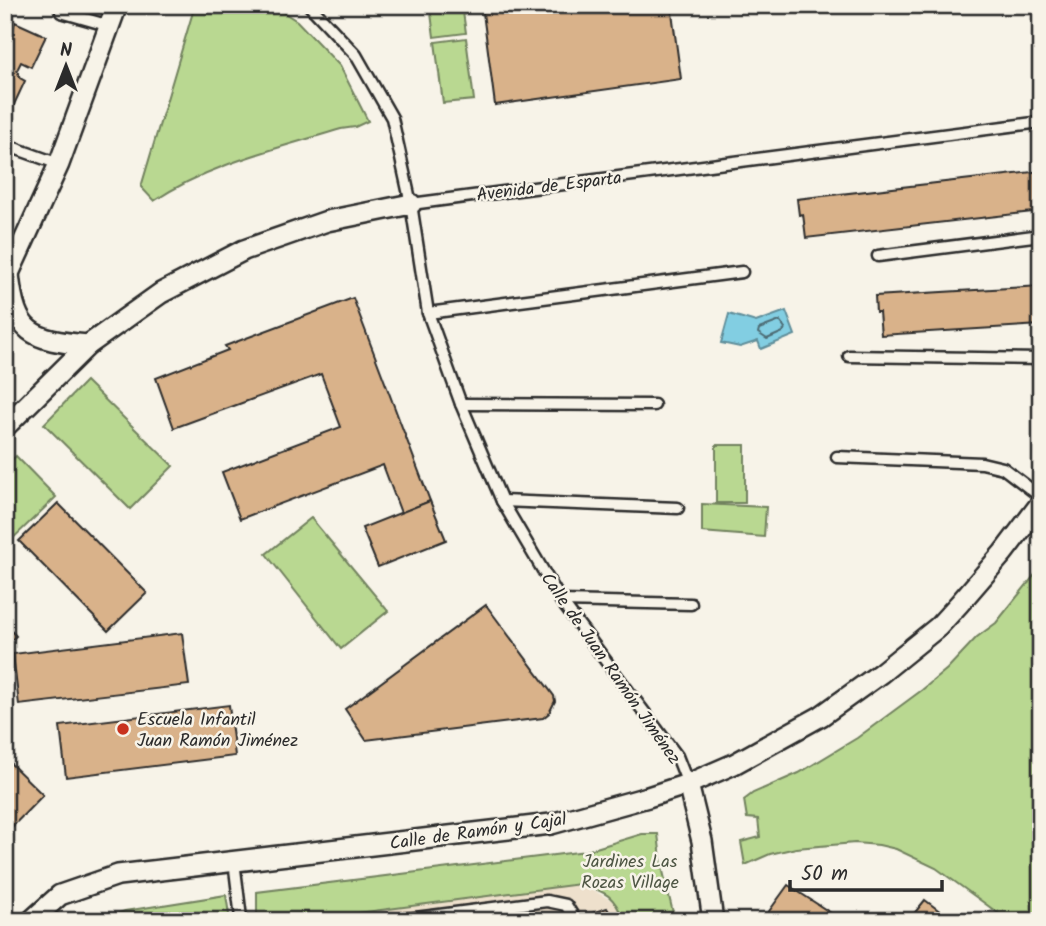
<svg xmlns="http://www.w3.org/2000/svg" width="1046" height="926" viewBox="0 0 1046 926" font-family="Kalam,sans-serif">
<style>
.built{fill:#eee0cc}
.green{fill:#b9d891;stroke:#72825e;stroke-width:2}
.water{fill:#82cee2;stroke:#5f8d99;stroke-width:2}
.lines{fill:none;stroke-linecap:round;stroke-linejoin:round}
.shore{stroke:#4e6c74;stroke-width:2}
.building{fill:#d9b28a;stroke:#2b2b2b;stroke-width:2}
.service-casing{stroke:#2b2b2b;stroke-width:15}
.minor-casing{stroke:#2b2b2b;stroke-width:24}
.service{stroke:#f7f3e8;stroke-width:10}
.minor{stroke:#f7f3e8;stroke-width:19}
.poi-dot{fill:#c8321e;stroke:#f7f3e8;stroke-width:2.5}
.labels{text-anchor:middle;stroke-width:5;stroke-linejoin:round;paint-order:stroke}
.street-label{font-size:18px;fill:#2b2b2b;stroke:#f7f3e8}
.poi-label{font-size:18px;fill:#2b2b2b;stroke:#f7f3e8;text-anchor:start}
.park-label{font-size:18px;fill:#4e5644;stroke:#f7f3e8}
</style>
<rect width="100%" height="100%" fill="#f7f3e8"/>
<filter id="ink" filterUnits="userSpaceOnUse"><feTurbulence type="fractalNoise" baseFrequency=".0143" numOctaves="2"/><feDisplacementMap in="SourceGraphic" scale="14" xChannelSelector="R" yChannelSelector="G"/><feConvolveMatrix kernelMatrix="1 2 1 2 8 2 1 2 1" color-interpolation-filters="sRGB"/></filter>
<g filter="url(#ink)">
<path class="built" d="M580,883L618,904L624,921H297Z"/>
<g class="green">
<path d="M195,5H272L297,21L340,66L368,121L355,127L341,129C279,148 209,164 154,201L141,187Z"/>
<path d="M430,5H462L466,33L434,37Z"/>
<path d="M466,38L474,100L443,103L435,42Z"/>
<path d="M86,381L173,466L130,509L44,424Z"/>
<rect x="716" y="445" width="29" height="58"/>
<path d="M16,456L56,497L5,546V466Z"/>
<path d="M702,504L766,507L764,537L702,532Z"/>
<path d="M311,518L388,611L341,649L266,554Z"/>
<path d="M1041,567V921H1009L936,868L896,849L879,845L855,843L796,848L770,854L745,865L741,842L760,837L758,819L747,818L744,800L753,793L799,773L857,738L922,690L947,669L977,637L996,623Z"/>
<path d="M642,834H658L662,867L675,921H624C614,894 605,892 580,884L297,921H257V892L586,851Z"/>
<path d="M226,895L230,921H96L125,911Z"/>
</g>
<path class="water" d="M786,311L795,335L761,349L758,341L740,347L721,343L729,314L756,322Z"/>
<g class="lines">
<path class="shore" d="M780,321L785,328L783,332L767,339L758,333L759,329Z"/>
</g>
<g class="building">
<path d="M482,5H671L681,79L495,105Z"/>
<path d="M15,22L46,36L31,67L21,62L17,70L20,78L25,81L11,111L5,109V29L13,28Z"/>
<path d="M1041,171V211L806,238L803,214L799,215L797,199Z"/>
<path d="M1041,286V325L881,335L879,312H876L875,296Z"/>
<path d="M353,298L430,501L401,513L383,465L240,519L222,472L341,427L321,374L174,428L156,378L228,350L225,346Z"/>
<path d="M430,501L446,540L378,567L362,528Z"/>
<path d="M58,503L147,593L108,631L19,541Z"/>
<path d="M486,605L554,696L555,701L549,713L543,718L366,740L345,709Z"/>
<path d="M5,624L16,636L5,646Z"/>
<path d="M182,633L189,685L19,705L13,654Z"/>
<path d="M229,705L235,756L66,777L60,726Z"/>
<path d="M5,758L43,795L5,834Z"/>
<path d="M788,885L843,921H762Z"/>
<path d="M925,900L953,921H908Z"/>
<path d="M607,908L611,915L617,914L619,921H588L586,915Z"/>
</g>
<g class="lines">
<g class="service-casing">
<g id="service">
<path d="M309,5L356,55L392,118L411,204L428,313L461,404L502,501L561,601L677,756L688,784"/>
<path d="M61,12L110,26"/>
<path d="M6,145L59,164"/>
<path d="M411,204L1041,122"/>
<path d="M878,256L1041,235"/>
<path d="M428,313L742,272"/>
<path d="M849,356L1041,359"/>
<path d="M461,404L654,405"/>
<path d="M837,457L982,463L1003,468L1041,497"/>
<path d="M502,501L678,508"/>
<path d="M561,601L691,604"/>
<path d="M234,861L241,918"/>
<path d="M392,921L547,901L566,905L576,921"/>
</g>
</g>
<g class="minor-casing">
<g id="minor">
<path d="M9,274C15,334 31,340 88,345"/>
<path d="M5,282L59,164L117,5"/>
<path d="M5,427L88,345L161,293L244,250L327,221L411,204"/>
<path d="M688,784L702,841L713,921"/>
<path d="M31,921L60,895L118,875L551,824L648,797L688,784L734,764L821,716L881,673L938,627L959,604L1003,553L1041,503"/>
</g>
</g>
<use href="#service" class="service"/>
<use href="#minor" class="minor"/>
</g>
</g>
<circle class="poi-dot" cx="123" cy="729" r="7"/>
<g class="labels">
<g class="street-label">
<text transform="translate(549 186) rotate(-7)" y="6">Avenida de Esparta</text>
<text transform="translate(611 668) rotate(55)" y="6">Calle de Juan Ramón Jiménez</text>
<text transform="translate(478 831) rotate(-8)" y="6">Calle de Ramón y Cajal</text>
</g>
<g class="poi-label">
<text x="137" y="725">Escuela Infantil<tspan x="137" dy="21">Juan Ramón Jiménez</tspan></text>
</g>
<g class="park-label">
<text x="630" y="867">Jardines Las<tspan x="630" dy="21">Rozas Village</tspan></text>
</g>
</g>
<rect width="1046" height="926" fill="none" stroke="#f7f3e8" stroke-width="28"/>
<rect x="14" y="14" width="1018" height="898" fill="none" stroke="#2b2b2b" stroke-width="2.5" filter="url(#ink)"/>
<g transform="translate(66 66)" stroke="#f7f3e8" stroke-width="5" paint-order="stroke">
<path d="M0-5L12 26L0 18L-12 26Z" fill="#2b2b2b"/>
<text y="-10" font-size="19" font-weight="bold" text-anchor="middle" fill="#2b2b2b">N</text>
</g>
<path d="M790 880v10h152v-10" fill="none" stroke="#2b2b2b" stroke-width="3.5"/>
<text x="801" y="880" font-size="21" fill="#2b2b2b" stroke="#f7f3e8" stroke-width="5" paint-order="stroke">50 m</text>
</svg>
